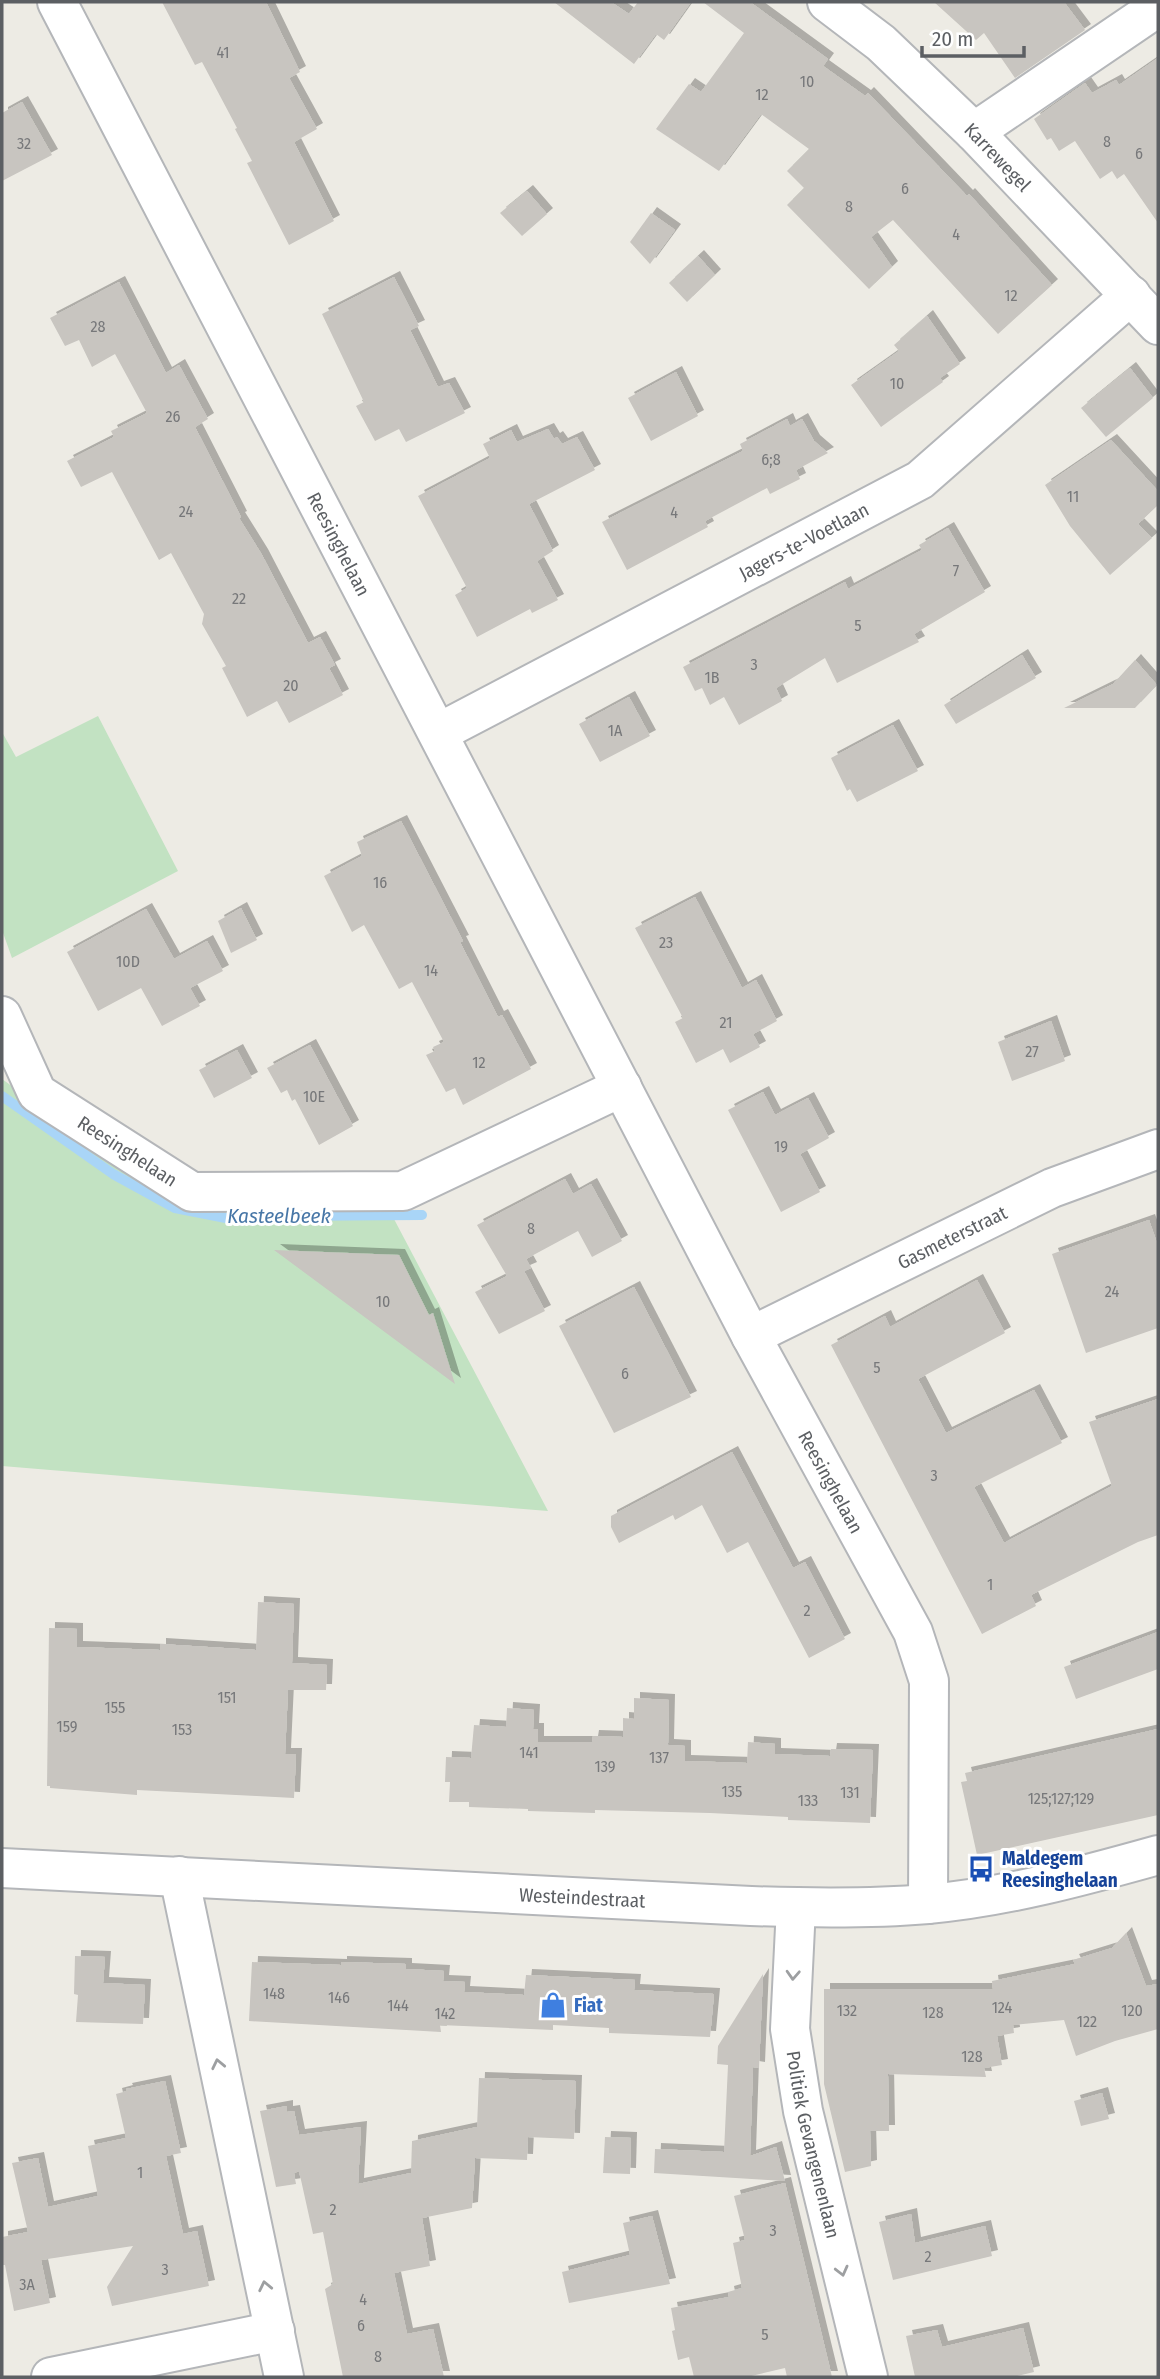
<svg xmlns="http://www.w3.org/2000/svg" width="1160" height="2379" viewBox="0 0 1160 2379" font-family="'Fira Sans Condensed',sans-serif">
<style>
.green{fill:#c2e2c2}
.lines{fill:none;stroke-linecap:round;stroke-linejoin:round}
.stream{stroke:#a9d5f7;stroke-width:10}
.building{fill:#c8c5c0;filter:url(#shadow)}
.minor-casing{stroke:#b4b6b9;stroke-width:42}
.minor{stroke:#fff;stroke-width:38}
.oneway{stroke:#9d9fa1}
.labels{text-anchor:middle;stroke-width:6;stroke-linejoin:round;paint-order:stroke}
.number-label{font-size:16px;fill:#77787a}
.street-label{font-size:19px;fill:#5c5f63;stroke:#fff}
.transit-label{font-size:19px;font-weight:bold;fill:#164399;stroke:#fff;text-anchor:start}
.shop-label{font-size:19px;font-weight:bold;fill:#366cbe;stroke:#fff;text-anchor:start}
.water-label{font-size:21px;font-style:italic;fill:#4877a7;stroke:#fff}
</style>
<defs>
<filter id="shadow"><feDropShadow dx="6" dy="-6" stdDeviation="0" flood-color="#0004"/></filter>
</defs>
<rect width="100%" height="100%" fill="#edebe4"/>
<g class="green">
<path d="M98,716L178,871L12,958L2,930V732L16,757Z"/>
<path d="M2,1079L151,1187L385,1202L548,1511L2,1466Z"/>
</g>
<g class="lines">
<path class="stream" d="M2,1096L113,1174L175,1208L231,1219L277,1216L422,1215"/>
</g>
<g class="building">
<path d="M162,2H266L300,72L289,78L317,129L294,142L334,221L289,245L247,163L252,161L235,129L237,128L202,62L195,65Z"/>
<path d="M554,2H611L629,14L638,2H691L664,40L656,34L634,64Z"/>
<path d="M703,2H750L828,59L823,66L865,96L868,93L967,196L969,194L1052,285L998,334L893,220L871,237L892,267L869,289L787,205L804,188L787,171L809,149L761,114L719,171L656,129L689,84L701,92L744,33Z"/>
<path d="M934,2H1064L1085,30L1015,78L984,33L976,40Z"/>
<path d="M1158,58V223L1124,174L1117,179L1112,171L1100,179L1075,141L1059,151L1051,138L1047,140L1034,119L1085,83L1092,93L1116,80L1119,85Z"/>
<path d="M22,102L52,155L2,181V113Z"/>
<path d="M527,191L547,214L522,236L500,213Z"/>
<path d="M651,213L675,230L650,264L630,242Z"/>
<path d="M698,256L715,275L687,302L669,283Z"/>
<path d="M394,277L419,326L410,330L438,387L449,383L465,413L406,442L399,429L375,441L356,406L364,402L322,314Z"/>
<path d="M119,282L166,373L179,365L208,419L195,427L241,517L239,518L262,555L308,643L320,637L335,665L329,668L343,695L289,723L277,701L247,717L222,668L226,666L202,624L204,614L171,553L159,560L112,472L81,487L67,461L114,437L111,431L147,413L115,354L92,367L79,340L65,346L50,318Z"/>
<path d="M927,316L960,364L940,378L943,382L881,427L851,385L899,351L894,345Z"/>
<path d="M1130,368L1153,398L1106,437L1081,408Z"/>
<path d="M676,372L698,416L651,441L628,398Z"/>
<path d="M787,419L790,426L802,419L814,441L828,453L796,470L800,479L770,494L767,488L705,521L708,527L627,570L602,522L743,451L740,444Z"/>
<path d="M548,429L554,439L557,437L562,444L577,437L595,470L529,504L553,551L537,561L558,600L532,613L530,609L477,637L455,595L467,588L418,496L490,458L483,444L511,430L517,442Z"/>
<path d="M1111,440L1158,491V505L1138,524L1152,538L1110,575L1070,526L1045,485Z"/>
<path d="M948,528L985,592L914,634L919,642L837,683L825,658L776,688L782,701L739,725L724,697L710,705L702,688L695,691L683,667L845,582L848,589L922,550L919,545Z"/>
<path d="M1022,655L1036,678L956,724L944,705Z"/>
<path d="M1135,660L1157,685L1135,708H1064L1113,684Z"/>
<path d="M629,697L650,736L600,762L579,724Z"/>
<path d="M893,725L918,771L857,802L850,789L847,791L831,758Z"/>
<path d="M401,821L463,941L460,942L498,1017L502,1015L531,1069L463,1105L455,1088L446,1092L426,1055L435,1051L433,1047L444,1042L412,982L399,989L364,925L352,932L324,876L362,856L357,842Z"/>
<path d="M695,897L742,988L756,980L777,1021L753,1034L760,1047L730,1063L723,1049L696,1063L675,1022L683,1018L635,928Z"/>
<path d="M241,908L257,940L231,953L218,921Z"/>
<path d="M146,909L174,959L207,941L223,971L190,988L200,1006L162,1026L141,988L98,1011L67,952Z"/>
<path d="M1051,1021L1065,1061L1012,1081L998,1042Z"/>
<path d="M310,1045L353,1126L319,1145L295,1099L292,1101L287,1090L281,1093L267,1068Z"/>
<path d="M237,1050L252,1078L214,1098L199,1070Z"/>
<path d="M763,1092L775,1115L808,1098L829,1138L800,1154L820,1192L781,1212L728,1110Z"/>
<path d="M565,1179L573,1194L591,1184L622,1241L592,1257L578,1231L526,1259L531,1268L524,1271L545,1311L499,1334L475,1292L507,1276L477,1225Z"/>
<path d="M1149,1220L1158,1246V1328L1086,1353L1052,1254Z"/>
<path d="M274,1250L399,1255L429,1315L433,1313L455,1384Z"/>
<path d="M977,1280L1005,1333L918,1379L946,1433L1034,1390L1062,1443L974,1487L1004,1543L1112,1486L1089,1422L1158,1399V1535L1138,1542L1031,1595L1036,1606L982,1634L831,1345L885,1316L890,1327Z"/>
<path d="M634,1287L691,1397L614,1433L559,1326Z"/>
<path d="M732,1452L793,1568L805,1562L845,1639L809,1658L748,1542L727,1553L702,1505L675,1520L673,1515L619,1543L611,1527V1516Z"/>
<path d="M258,1602L294,1604L292,1663L327,1665L326,1690H288L285,1754H296L294,1798L137,1790V1795L50,1788V1786H47L49,1628L77,1629V1647L160,1650V1644L256,1650Z"/>
<path d="M1158,1632V1669L1076,1699L1064,1667Z"/>
<path d="M634,1698L669,1700L668,1745L685,1746V1761L747,1763L748,1742L775,1744V1754L830,1756L831,1749L873,1750L870,1823L788,1820V1817L710,1813L595,1810V1813L528,1811V1809L469,1807V1802H449L450,1782H445L446,1757L471,1758L474,1725L506,1727L507,1708L534,1710L533,1729H538V1742H592L593,1736L623,1737V1718L634,1719Z"/>
<path d="M1158,1729V1815L977,1855L961,1782L967,1781L965,1773Z"/>
<path d="M1126,1933L1146,1986L1158,1984V2029L1115,2041L1076,2056L1064,2020L1013,2025L1014,2033L997,2036L1002,2065L984,2068L986,2077L888,2074L889,2131H870L871,2166L845,2172L824,2084V1989H993L992,1981L1075,1964L1073,1960L1112,1948Z"/>
<path d="M75,1956L105,1957L103,1983L145,1985L143,2024L76,2022L78,1995L74,1994Z"/>
<path d="M252,1962L341,1965V1962L406,1964V1969L444,1971L443,1981L465,1982L464,1992L524,1995L526,1975L635,1980L634,1990L714,1994L710,2037L609,2033V2028L553,2025V2030L440,2025L441,2032L249,2021Z"/>
<path d="M763,1974L759,2068L753,2067L750,2156L776,2147L785,2181L654,2173L655,2149L724,2152L728,2065L717,2064L718,2046Z"/>
<path d="M479,2078L576,2081L574,2139L528,2137L527,2160L475,2158L472,2208L422,2218L430,2266L394,2273L407,2334L433,2329L444,2377H343L325,2289L333,2284L323,2232L313,2234L299,2171L294,2173L296,2184L276,2187L260,2111L287,2106V2112L294,2111L299,2135L361,2127L358,2184L411,2173L412,2141L477,2127Z"/>
<path d="M165,2081L181,2153L166,2156L183,2234L197,2231L209,2286L112,2306L107,2287L133,2246L41,2260L50,2303L14,2311L5,2265H2V2237L28,2232L12,2163L38,2158L48,2207L98,2196L88,2146L126,2138L116,2094L127,2091L126,2089Z"/>
<path d="M1102,2093L1109,2119L1081,2126L1074,2101Z"/>
<path d="M605,2137L631,2138L630,2174L603,2173Z"/>
<path d="M785,2183L832,2377H787L785,2368L747,2377H694L689,2357L678,2360L672,2331L675,2330L671,2308L729,2297L728,2292L742,2288L733,2243L745,2240L734,2196Z"/>
<path d="M911,2214L915,2243L985,2226L992,2256L893,2280L879,2222Z"/>
<path d="M652,2216L670,2284L569,2303L562,2272L630,2255L623,2223Z"/>
<path d="M1023,2328L1034,2372L1013,2377H915L906,2336L937,2330L942,2347Z"/>
</g>
<g class="lines">
<g class="minor-casing">
<g id="minor">
<path id="s1" d="M57,2L751,1336L913,1632L929,1681L928,1904"/>
<path id="s2" d="M827,2L881,43L974,132L1158,325"/>
<path d="M974,132L1158,7"/>
<path id="s3" d="M438,733L920,480L1131,295"/>
<path id="s4" d="M2,1016L37,1093L192,1192L403,1191L622,1087"/>
<path id="s5" d="M751,1336L1052,1188L1158,1149"/>
<path id="s6" d="M2,1868L751,1906C809,1908 869,1909 928,1904C1006,1897 1083,1876 1158,1855"/>
<path d="M179,1876L284,2377"/>
<path id="s7" d="M796,1907L790,2029L803,2111L868,2377"/>
<path d="M51,2377L275,2331"/>
</g>
</g>
<use href="#minor" class="minor"/>
</g>
<defs><path id="oneway-chevron" d="M-2-3.5L2.5 0L-2 3.5" fill="none" stroke-width="1.6" stroke-linecap="round" stroke-linejoin="round" transform="scale(1.75)"/></defs>
<g class="oneway">
<use href="#oneway-chevron" transform="translate(793 1975) rotate(93)"/>
<use href="#oneway-chevron" transform="translate(218 2064) rotate(-102)"/>
<use href="#oneway-chevron" transform="translate(842 2271) rotate(76)"/>
<use href="#oneway-chevron" transform="translate(265 2286) rotate(-102)"/>
</g>
<defs>
<g id="bus-bare" transform="scale(2.1)"><path d="M-5-6H5V4H4V6H2V4H-2V6H-4V4H-5ZM-3.5-4V0h7V-4ZM-3.5 1.2v1.5H-2V1.2ZM2 1.2v1.5H3.5V1.2Z" fill="#1a4fb4" stroke="#fff" stroke-width="2.5" paint-order="stroke"/></g>
<g id="shop-bare" transform="scale(2.1)"><path d="M-5-2.5h2.3a2.7 3.5 0 0 1 5.4 0H5L5.5 6h-11ZM-1.5-2.5h3a1.5 2.3 0 0 0-3 0Z" fill="#3f7fe0" stroke="#fff" stroke-width="2.5" paint-order="stroke"/></g>
</defs>
<g fill-rule="evenodd">
<use href="#bus-bare" x="981" y="1869"/>
<use href="#shop-bare" x="553" y="2005"/>
</g>
<g class="labels">
<g class="number-label">
<text x="223" y="58">41</text>
<text x="807" y="87">10</text>
<text x="762" y="100">12</text>
<text x="1107" y="147">8</text>
<text x="24" y="149">32</text>
<text x="1139" y="159">6</text>
<text x="905" y="194">6</text>
<text x="849" y="212">8</text>
<text x="956" y="240">4</text>
<text x="1011" y="301">12</text>
<text x="98" y="332">28</text>
<text x="897" y="389">10</text>
<text x="173" y="422">26</text>
<text x="771" y="465">6;8</text>
<text x="1073" y="502">11</text>
<text x="186" y="517">24</text>
<text x="674" y="518">4</text>
<text x="956" y="576">7</text>
<text x="239" y="604">22</text>
<text x="858" y="631">5</text>
<text x="754" y="670">3</text>
<text x="712" y="683">1B</text>
<text x="291" y="691">20</text>
<text x="615" y="736">1A</text>
<text x="380" y="888">16</text>
<text x="666" y="948">23</text>
<text x="128" y="967">10D</text>
<text x="431" y="976">14</text>
<text x="726" y="1028">21</text>
<text x="1032" y="1057">27</text>
<text x="479" y="1068">12</text>
<text x="314" y="1102">10E</text>
<text x="781" y="1152">19</text>
<text x="531" y="1234">8</text>
<text x="1112" y="1297">24</text>
<text x="383" y="1307">10</text>
<text x="877" y="1373">5</text>
<text x="625" y="1379">6</text>
<text x="934" y="1481">3</text>
<text x="990" y="1590">1</text>
<text x="807" y="1616">2</text>
<text x="227" y="1703">151</text>
<text x="115" y="1713">155</text>
<text x="67" y="1732">159</text>
<text x="182" y="1735">153</text>
<text x="529" y="1758">141</text>
<text x="659" y="1763">137</text>
<text x="605" y="1772">139</text>
<text x="732" y="1797">135</text>
<text x="850" y="1798">131</text>
<text x="1061" y="1804">125;127;129</text>
<text x="808" y="1806">133</text>
<text x="274" y="1999">148</text>
<text x="339" y="2003">146</text>
<text x="398" y="2011">144</text>
<text x="1002" y="2013">124</text>
<text x="847" y="2016">132</text>
<text x="1132" y="2016">120</text>
<text x="933" y="2018">128</text>
<text x="445" y="2019">142</text>
<text x="1087" y="2027">122</text>
<text x="972" y="2062">128</text>
<text x="140" y="2178">1</text>
<text x="333" y="2215">2</text>
<text x="773" y="2236">3</text>
<text x="928" y="2262">2</text>
<text x="165" y="2275">3</text>
<text x="27" y="2290">3A</text>
<text x="363" y="2305">4</text>
<text x="361" y="2331">6</text>
<text x="765" y="2340">5</text>
<text x="378" y="2362">8</text>
</g>
<g class="street-label">
<text dy="7" stroke="none"><textPath href="#s2" startOffset="231">Karrewegel</textPath></text>
<text dy="7" stroke="none"><textPath href="#s3" startOffset="413">Jagers-te-Voetlaan</textPath></text>
<text dy="7" stroke="none"><textPath href="#s1" startOffset="611">Reesinghelaan</textPath></text>
<text dy="7" stroke="none"><textPath href="#s4" startOffset="192">Reesinghelaan</textPath></text>
<text dy="7" stroke="none"><textPath href="#s5" startOffset="224">Gasmeterstraat</textPath></text>
<text dy="7" stroke="none"><textPath href="#s1" startOffset="1670">Reesinghelaan</textPath></text>
<text dy="7" stroke="none"><textPath href="#s6" startOffset="581">Westeindestraat</textPath></text>
<text dy="7" stroke="none"><textPath href="#s7" startOffset="240">Politiek Gevangenenlaan</textPath></text>
</g>
<g class="transit-label">
<text x="1002" y="1865">Maldegem<tspan x="1002" dy="22">Reesinghelaan</tspan></text>
</g>
<g class="shop-label">
<text x="574" y="2012">Fiat</text>
</g>
<g class="water-label">
<text x="279" y="1223">Kasteelbeek</text>
</g>
</g>
<rect width="1160" height="2379" fill="none" stroke="#5c5f63" stroke-width="7"/>
<path d="M922 46v10h102v-10" fill="none" stroke="#5c5f63" stroke-width="3.5"/>
<text x="932" y="46" font-size="21" fill="#5c5f63" stroke="#ffffff" stroke-width="5" paint-order="stroke">20 m</text>
</svg>
